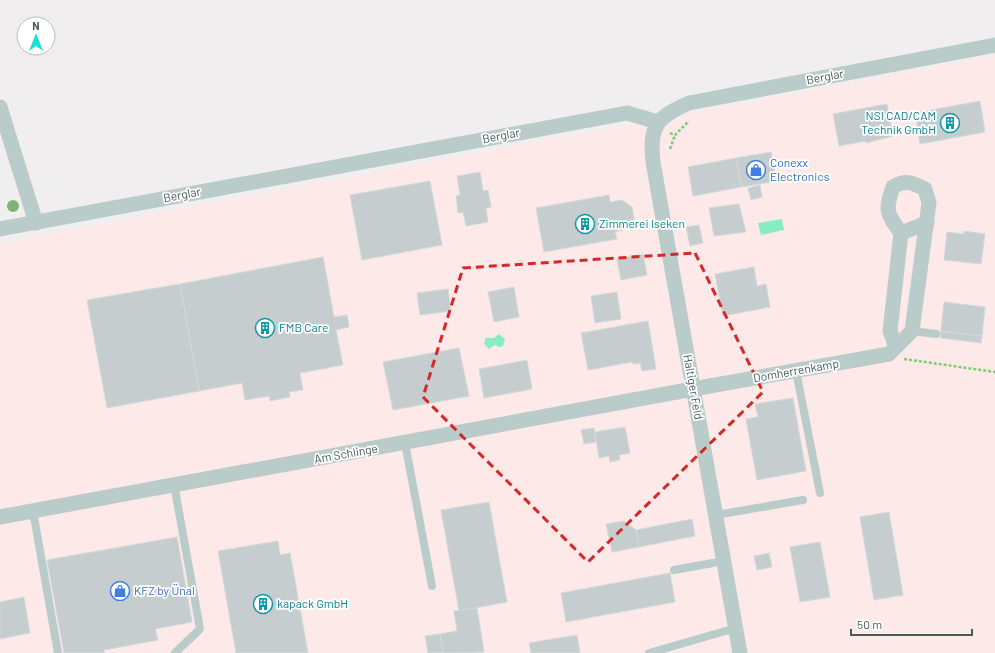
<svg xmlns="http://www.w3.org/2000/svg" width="995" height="653" viewBox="0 0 995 653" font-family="Barlow,sans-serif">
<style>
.commercial{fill:#fce9e8}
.water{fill:#88edc4}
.building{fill:#c5cdce;stroke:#d2dada}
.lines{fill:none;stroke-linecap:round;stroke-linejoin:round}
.path{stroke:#7dce73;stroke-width:2.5;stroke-dasharray:3 2;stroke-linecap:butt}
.service{stroke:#baccc9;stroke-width:8}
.minor{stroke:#baccc9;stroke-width:15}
.tree{fill:#7fb178}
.marked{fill:none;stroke:#d62828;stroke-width:3;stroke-dasharray:8 5;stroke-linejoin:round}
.labels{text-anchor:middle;stroke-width:3.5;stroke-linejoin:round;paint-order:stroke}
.street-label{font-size:12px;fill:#465c59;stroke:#fff}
.culture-label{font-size:12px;fill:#0d838f;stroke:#fff;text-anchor:start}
.shop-label{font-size:12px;fill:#366cbe;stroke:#fff;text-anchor:start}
</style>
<rect width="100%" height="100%" fill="#f1eef0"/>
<path class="commercial" d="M995,55V653H0V243Z"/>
<g class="water">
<path d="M782,219L784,230L761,235L758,223Z"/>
<path d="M499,334L505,339L503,346L499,347L495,345L489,349L484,344L486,338H494Z"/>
</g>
<g class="building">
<path d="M980,101L985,132L920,144L915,113Z"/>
<path d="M887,104L893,136L866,143V141L839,146L833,114Z"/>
<path d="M771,152L777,181L741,187L736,158Z"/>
<path d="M736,158L741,187L693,196L688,167Z"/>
<path d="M480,172L483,191L488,190L491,207L486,208L488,222L466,226L463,212L458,213L456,196L460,195L457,176Z"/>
<path d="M430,181L442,245L362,260L350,195Z"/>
<path d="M760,185L762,197L751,200L748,188Z"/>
<path d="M609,195L610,202L622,200L632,207L634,219L627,229L615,232L617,239L544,252L536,208Z"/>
<path d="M739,204L746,232L714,236L709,208Z"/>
<path d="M699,225L703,243L690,246L686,227Z"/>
<path d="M964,231L985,234L981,264L944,260L947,232L964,234Z"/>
<path d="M643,254L647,275L621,280L617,259Z"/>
<path d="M323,257L334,317L347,315L349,327L336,330L343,365L300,373L303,390L289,392L290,397L270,401L269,396L245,400L242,383L199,391L180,284Z"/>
<path d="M754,267L757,286L766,284L770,307L723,316L715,274Z"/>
<path d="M180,284L199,391L107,408L87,300Z"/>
<path d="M514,287L519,317L494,322L488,292Z"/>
<path d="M448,289L451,311L420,315L417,293Z"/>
<path d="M617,292L621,319L595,323L591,296Z"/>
<path d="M944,302L985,307L982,336L941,331Z"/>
<path d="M648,321L656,369L642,371L640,363L633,364L632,362L588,370L581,333Z"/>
<path d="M941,331L982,336L981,343L940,338Z"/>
<path d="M459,348L469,396L393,410L383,362Z"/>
<path d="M527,360L532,389L484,398L479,369Z"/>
<path d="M793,398L806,471L757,480L746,419L758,417L755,404Z"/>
<path d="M625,427L630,453L619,455L620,460L610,462L609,456L599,458L595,432Z"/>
<path d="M594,428L596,442L584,444L581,430Z"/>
<path d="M489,502L507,602L459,611L441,510Z"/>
<path d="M889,512L903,595L874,600L860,517Z"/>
<path d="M692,519L695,536L639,547L636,530Z"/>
<path d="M624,521L636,530L639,547L612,552L606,524Z"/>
<path d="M177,537L192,622L155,629L158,640L104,650V653H64L47,560Z"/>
<path d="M278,541L280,555L290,553L308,653H236L218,551Z"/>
<path d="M820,542L830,597L800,602L790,547Z"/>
<path d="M769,553L772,567L757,570L754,556Z"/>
<path d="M670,573L675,602L566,622L561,593Z"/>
<path d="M24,597L30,633L0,639V602Z"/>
<path d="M477,608L484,652L443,653L440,634L457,631L454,611Z"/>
<path d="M440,634L443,652L428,653L425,636Z"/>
<path d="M577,635L580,653H531L529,643Z"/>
</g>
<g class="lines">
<g class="path">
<path d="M670,133L675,135L689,121"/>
<path d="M670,149L675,135"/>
<path d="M904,359L995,372"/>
</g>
<g class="service">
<path d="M912,331L936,334"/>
<path d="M796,371L820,493"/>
<path d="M405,443L432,586"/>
<path d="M174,484L200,629L175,653"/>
<path d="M33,511L58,653"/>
<path d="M716,515L803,500"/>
<path d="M674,570L724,561"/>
<path d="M649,653L736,628"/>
</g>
<g class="minor">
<path d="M0,107L36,223"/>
<path d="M0,229L627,113L658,122"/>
<path d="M901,233L927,223"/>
<path d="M0,517L693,389L889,354L912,331L929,203L925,189C913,183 906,179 893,187C885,210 886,213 901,233L890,331L896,347"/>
<path d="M740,653L653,162C649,126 657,117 689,103L995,45"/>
</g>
</g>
<circle class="tree" cx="13" cy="206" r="6"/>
<path class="marked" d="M695,253L763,392L588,562L423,397L463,268Z"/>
<defs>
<g id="building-ring" transform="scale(1)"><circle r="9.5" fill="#fff" stroke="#0f9aa8" stroke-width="1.5"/><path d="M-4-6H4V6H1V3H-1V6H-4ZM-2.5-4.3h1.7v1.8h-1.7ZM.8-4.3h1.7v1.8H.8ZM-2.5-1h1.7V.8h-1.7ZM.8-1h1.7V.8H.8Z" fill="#0f9aa8"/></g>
<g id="shop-ring" transform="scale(1)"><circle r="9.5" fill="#fff" stroke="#3f7fe0" stroke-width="1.5"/><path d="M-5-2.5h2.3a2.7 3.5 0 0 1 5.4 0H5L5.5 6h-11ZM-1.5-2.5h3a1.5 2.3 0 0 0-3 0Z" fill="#3f7fe0"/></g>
</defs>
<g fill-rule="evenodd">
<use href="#building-ring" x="950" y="123"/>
<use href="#shop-ring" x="756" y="170"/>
<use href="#building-ring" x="585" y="224"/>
<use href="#building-ring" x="265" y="328"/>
<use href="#shop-ring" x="120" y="591"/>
<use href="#building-ring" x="263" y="604"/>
</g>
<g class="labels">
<g class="street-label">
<text transform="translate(825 77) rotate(-11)" y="4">Berglar</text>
<text transform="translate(501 136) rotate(-11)" y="4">Berglar</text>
<text transform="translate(182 195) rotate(-11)" y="4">Berglar</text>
<text transform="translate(796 371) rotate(-10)" y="4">Domherrenkamp</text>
<text transform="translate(693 387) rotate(80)" y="4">Haltiger Feld</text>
<text transform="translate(346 454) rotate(-10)" y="4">Am Schlinge</text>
</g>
<g class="culture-label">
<text x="936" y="120" text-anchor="end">NSI CAD/CAM<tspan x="936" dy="14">Technik GmbH</tspan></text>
<text x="599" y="228">Zimmerei Iseken</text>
<text x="279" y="332">FMB Care</text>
<text x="277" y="608">kapack GmbH</text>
</g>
<g class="shop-label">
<text x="770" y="167">Conexx<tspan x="770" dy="14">Electronics</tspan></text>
<text x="134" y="595">KFZ by Ünal</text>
</g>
</g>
<g transform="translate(36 36)"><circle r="19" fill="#ffffff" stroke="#b5bebd"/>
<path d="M0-3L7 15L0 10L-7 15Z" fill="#16e4d9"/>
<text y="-6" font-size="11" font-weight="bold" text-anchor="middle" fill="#465c59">N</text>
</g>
<path d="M851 629v6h121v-6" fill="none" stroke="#465c59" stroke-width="2"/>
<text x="857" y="629" font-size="12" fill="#465c59" stroke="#ffffff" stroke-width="3" paint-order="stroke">50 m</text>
</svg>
